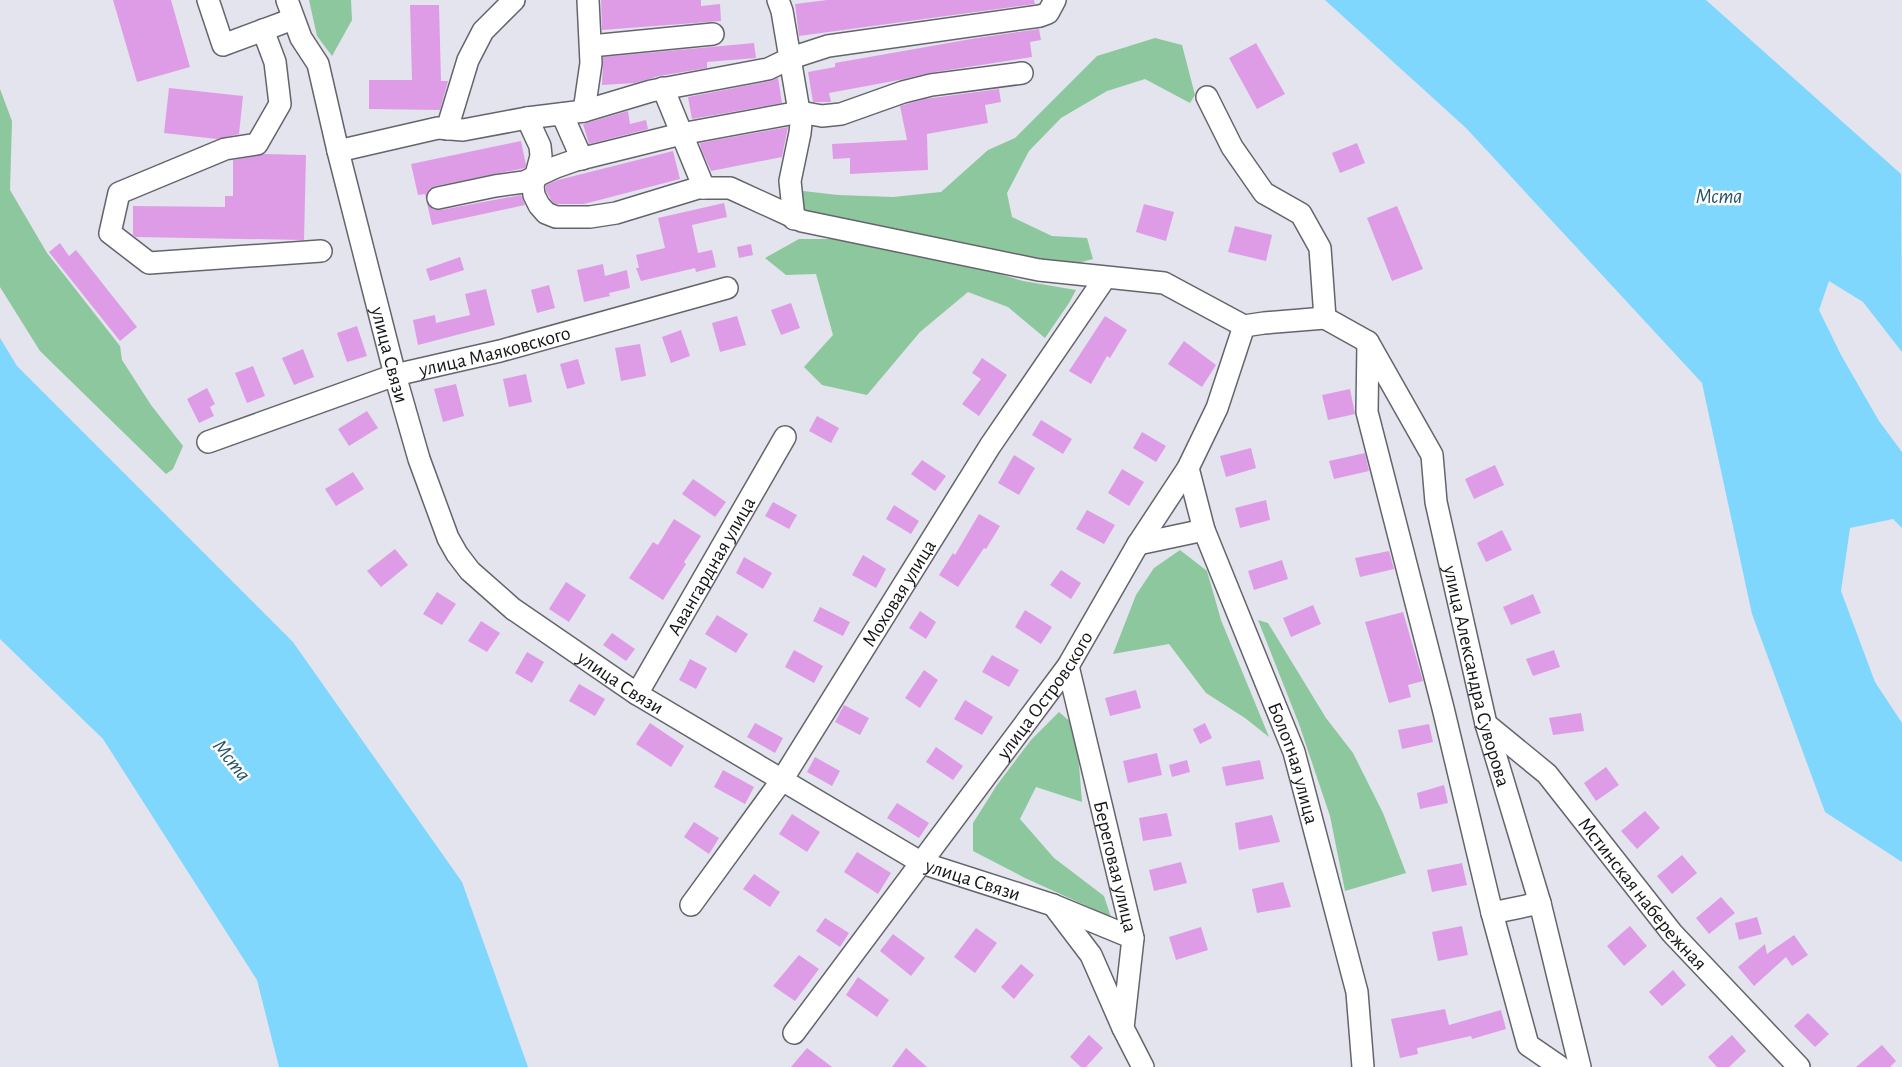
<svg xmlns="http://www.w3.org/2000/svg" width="1902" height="1067" viewBox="0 0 1902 1067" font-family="'Alegreya Sans',sans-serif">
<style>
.green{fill:#8dc79d}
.water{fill:#80d7fe}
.building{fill:#df9ce6}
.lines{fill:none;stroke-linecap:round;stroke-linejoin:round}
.minor-casing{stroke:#64656c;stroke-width:24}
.minor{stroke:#fff;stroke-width:21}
.labels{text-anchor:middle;stroke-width:5;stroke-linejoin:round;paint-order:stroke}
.street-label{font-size:20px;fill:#151518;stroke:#fff}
.water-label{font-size:21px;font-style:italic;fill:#225367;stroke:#fff}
</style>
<rect width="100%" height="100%" fill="#e3e4ed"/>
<g class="green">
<path d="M309,0H351L352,20L332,56L317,36Z"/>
<path d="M1155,38L1182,45L1195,95L1190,103L1145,79L1107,91L1061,118L1029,151L1007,193L1012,217L1052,236L1087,238L1093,259L1070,265L980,250L802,211L798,205L803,191L838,195L893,197L941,192L988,150L1015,138L1097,56Z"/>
<path d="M0,89L12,121L10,190L47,253L120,346L122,360L151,405L183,446L173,469L166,474L40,351L0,287Z"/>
<path d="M799,239H858L902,254L980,268L1023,281L1076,290L1069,303L1045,338L1008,307L968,292L920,332L867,395L822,385L804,367L833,335L816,274L786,275L765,258Z"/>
<path d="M1180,550L1207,571L1221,620L1269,737L1245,718L1206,693L1169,644L1113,654L1136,595L1154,568Z"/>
<path d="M1258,620L1268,623L1326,718L1353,753L1383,813L1406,873L1345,891L1330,816L1299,724Z"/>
<path d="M1059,712L1073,724L1079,765L1082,802L1036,787L1020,819L1054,858L1104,896L1111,917L1025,878L973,851V823L997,785L1031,740Z"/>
</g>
<g class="water">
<path d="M1325,0H1706L1901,174L1902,352L1863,302L1829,281L1819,310L1841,355L1879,421L1902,452V528L1893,519L1850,528L1841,591L1875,682L1902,723V862L1825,812L1752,614L1702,383L1466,128Z"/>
<path d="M0,338L17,366L293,642L462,882L528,1067H279L257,980L103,739L0,639Z"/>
</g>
<g class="building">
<path d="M113,0H171L190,67L137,82Z"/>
<path d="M601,0H701V6L720,4L721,21L602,30Z"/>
<path d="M827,0H1034L1035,4L799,36L795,4Z"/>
<path d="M410,5H439L441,81H448L440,110L369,109V80H412Z"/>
<path d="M1039,29L1041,40L1030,42L1032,57L929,73L899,80L829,93L831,102H813L808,72L835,67V63L977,38Z"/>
<path d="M754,43L756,58L707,62V68L659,76L635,83L602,85L603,57Z"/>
<path d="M1256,43L1285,94L1257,109L1229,58Z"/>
<path d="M778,78L782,103L692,119L688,97L770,81Z"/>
<path d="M169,88L243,96L239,134L217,139L164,133Z"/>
<path d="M999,89L1001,102L985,105L988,123L927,134L928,170L850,174V158L833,159L832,144L907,140L900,106L925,99Z"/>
<path d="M628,111L630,124L646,120L648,129L589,144L583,124Z"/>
<path d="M788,127L782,157L711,171L701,149L700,143Z"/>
<path d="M521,141L526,165L525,168L435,186L429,189L426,199L425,194L418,195L411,164Z"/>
<path d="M1357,143L1365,163L1340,173L1332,153Z"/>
<path d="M673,151L680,179L584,204H558L553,203L546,191V185L558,180Z"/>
<path d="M265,154L306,155L304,240L136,237L133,235V206L225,207V196H233V160Z"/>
<path d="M521,195L525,205L432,225L427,203L434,210H441Z"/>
<path d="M724,203L727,217L692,225L698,253L712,250L716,267L696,272L695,268L641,281L636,268H639L636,255L665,248L658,218Z"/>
<path d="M1144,204L1174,212L1166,241L1136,232Z"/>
<path d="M1397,206L1423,269L1392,281L1367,218Z"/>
<path d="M1235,226L1272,235L1266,261L1228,252Z"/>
<path d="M60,243L69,256L76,250L137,327L120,341L49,252Z"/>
<path d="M751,244L753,255L739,258L737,247Z"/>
<path d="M460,257L464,270L430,281L426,269Z"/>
<path d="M603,264L605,276L627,270L630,288L609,293L610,296L584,302L577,270Z"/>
<path d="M549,285L555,308L537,313L531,290Z"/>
<path d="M486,289L495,325L418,345L413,320L435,315L436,323L470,315L465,294Z"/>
<path d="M791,303L800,328L781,335L771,310Z"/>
<path d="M737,316L746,345L720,352L712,323Z"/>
<path d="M1105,316L1127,330L1110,358L1107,356L1091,384L1069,371Z"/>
<path d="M357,326L367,356L347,362L337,333Z"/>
<path d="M681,330L690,356L671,363L662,337Z"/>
<path d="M1184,341L1216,365L1202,387L1168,364Z"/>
<path d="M640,344L646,376L621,381L615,348Z"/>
<path d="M303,349L314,377L294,385L282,358Z"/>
<path d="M982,358L1007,375L979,416L962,404L981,379L972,373Z"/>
<path d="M578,359L585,384L567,389L560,364Z"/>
<path d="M253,366L265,396L247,403L235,373Z"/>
<path d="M526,374L532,402L509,407L503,379Z"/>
<path d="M456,384L464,416L443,422L434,389Z"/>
<path d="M207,388L215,404L210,407L214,416L199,423L187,399Z"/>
<path d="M1350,389L1355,414L1328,420L1322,395Z"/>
<path d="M367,411L378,428L349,446L338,429Z"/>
<path d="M817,416L839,428L831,443L809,431Z"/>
<path d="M1041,420L1072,439L1063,454L1032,435Z"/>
<path d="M1142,432L1166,446L1156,462L1133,448Z"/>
<path d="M1251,448L1256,468L1226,477L1220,456Z"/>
<path d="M1365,453L1369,471L1334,479L1329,461Z"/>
<path d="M1014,455L1035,468L1019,495L998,483Z"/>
<path d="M922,460L946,476L935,491L911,474Z"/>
<path d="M1495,465L1504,485L1474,499L1465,479Z"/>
<path d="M1122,469L1144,482L1129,506L1108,493Z"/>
<path d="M353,472L364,489L336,506L325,489Z"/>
<path d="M693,479L726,502L715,517L682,494Z"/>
<path d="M1266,500L1270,520L1240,528L1235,508Z"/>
<path d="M773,502L797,515L789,529L765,516Z"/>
<path d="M894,505L919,521L911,534L886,519Z"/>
<path d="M1087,510L1115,525L1104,544L1076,529Z"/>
<path d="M979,514L1000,526L986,549L984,548L958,587L939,575L953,553L955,555Z"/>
<path d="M674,519L701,536L684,562L686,564L663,600L629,578L653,542L658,545Z"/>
<path d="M1502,530L1512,550L1486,562L1477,543Z"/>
<path d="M395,549L408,565L381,587L367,571Z"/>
<path d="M1389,551L1394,569L1360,577L1355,558Z"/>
<path d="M863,555L886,569L876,588L852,575Z"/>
<path d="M744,557L772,573L763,589L736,573Z"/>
<path d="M1282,560L1288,579L1254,590L1248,571Z"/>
<path d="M1061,570L1081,583L1071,599L1050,585Z"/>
<path d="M566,582L586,595L569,622L549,609Z"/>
<path d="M437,592L456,604L442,625L423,614Z"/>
<path d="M1533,594L1541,613L1511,625L1503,607Z"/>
<path d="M1313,605L1321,624L1291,637L1283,618Z"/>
<path d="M820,607L850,622L843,636L813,621Z"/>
<path d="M1025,610L1052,627L1041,644L1015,627Z"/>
<path d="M920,611L936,622L926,639L909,628Z"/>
<path d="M1403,612L1423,681L1408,685L1411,697L1389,703L1365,622Z"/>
<path d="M717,615L748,634L736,653L705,634Z"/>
<path d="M481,621L500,633L487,652L468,641Z"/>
<path d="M612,633L635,649L626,661L603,645Z"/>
<path d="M794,650L823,666L814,683L785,667Z"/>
<path d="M1554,650L1560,667L1533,676L1526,659Z"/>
<path d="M527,652L544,662L532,683L515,673Z"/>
<path d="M992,655L1019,670L1009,687L982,672Z"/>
<path d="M690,659L707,668L696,689L679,680Z"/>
<path d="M924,670L938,680L920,708L905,698Z"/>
<path d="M579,684L605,699L595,716L569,701Z"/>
<path d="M1136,690L1141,708L1110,716L1105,698Z"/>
<path d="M965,700L993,717L982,735L954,719Z"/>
<path d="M844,705L869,718L860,735L835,722Z"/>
<path d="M1581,713L1584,731L1553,735L1549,718Z"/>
<path d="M650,723L684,746L671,767L636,744Z"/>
<path d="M755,723L783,738L775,753L747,737Z"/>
<path d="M1205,723L1212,738L1200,744L1193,729Z"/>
<path d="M1429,724L1433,742L1402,749L1398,730Z"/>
<path d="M936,747L963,766L953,780L926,762Z"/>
<path d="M1157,753L1162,775L1128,783L1123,761Z"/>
<path d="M815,757L840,771L832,786L807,772Z"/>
<path d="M1187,760L1190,772L1172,777L1169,765Z"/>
<path d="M1260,760L1264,779L1226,786L1222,767Z"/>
<path d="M1606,767L1619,785L1596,801L1584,783Z"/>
<path d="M723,770L754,787L745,804L714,787Z"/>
<path d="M1444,785L1448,803L1420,809L1417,793Z"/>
<path d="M897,803L929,823L919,838L887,818Z"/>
<path d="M1645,811L1660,828L1637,849L1621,831Z"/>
<path d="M1167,813L1172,836L1143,841L1139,818Z"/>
<path d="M792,814L820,832L807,852L779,834Z"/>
<path d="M1272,815L1280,842L1239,850L1235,823Z"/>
<path d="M694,822L719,838L709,854L684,837Z"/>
<path d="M857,852L891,873L878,894L844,872Z"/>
<path d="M1682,855L1697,873L1672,894L1657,876Z"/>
<path d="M1181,862L1187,883L1154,891L1149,870Z"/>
<path d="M1462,863L1467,885L1432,892L1427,870Z"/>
<path d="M754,874L780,892L770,907L743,889Z"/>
<path d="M1283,882L1291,907L1257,913L1252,889Z"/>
<path d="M1721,897L1735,913L1709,934L1696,918Z"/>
<path d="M1757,917L1762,934L1739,940L1735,923Z"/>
<path d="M825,918L849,933L840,947L816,931Z"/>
<path d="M1462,926L1468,955L1438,961L1432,932Z"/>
<path d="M1630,926L1647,946L1624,966L1607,946Z"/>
<path d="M1201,927L1208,950L1176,960L1169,937Z"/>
<path d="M976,928L997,943L975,973L954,957Z"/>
<path d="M893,934L925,958L911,976L880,951Z"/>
<path d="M1794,935L1808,955L1792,966L1786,957L1754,986L1738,967L1765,944L1767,954Z"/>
<path d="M799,955L819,969L795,1001L773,986Z"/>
<path d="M1021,964L1034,975L1014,999L1001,987Z"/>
<path d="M1673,970L1686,985L1662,1006L1649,992Z"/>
<path d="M858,977L889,1000L877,1017L846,995Z"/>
<path d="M1445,1009L1449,1025L1501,1010L1506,1029L1472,1039L1471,1036L1417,1048L1418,1054L1400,1058L1391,1019Z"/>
<path d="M1808,1013L1829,1034L1815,1047L1794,1026Z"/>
<path d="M1089,1035L1103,1048L1086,1067H1081L1070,1057Z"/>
<path d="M1732,1035L1746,1051L1729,1067H1717L1708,1057Z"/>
<path d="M1882,1045L1896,1061L1890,1067H1856Z"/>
<path d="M807,1048L832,1067H791Z"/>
<path d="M906,1048L927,1067H892Z"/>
</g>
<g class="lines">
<g class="minor-casing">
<g id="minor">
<path d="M208,0L223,45L293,19"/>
<path id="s1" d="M287,0L301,38L318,64L338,151L395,375L419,459L448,538L457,554L470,571L513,609L637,694L922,863L1053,905L1091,955L1123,1028"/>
<path d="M778,0L782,11L801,123L800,133L790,181L794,219"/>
<path d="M263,30L275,62L280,104L257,144L225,149L119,193L110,233L149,263L321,251"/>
<path d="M591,46L713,34"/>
<path d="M663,88L704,188"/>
<path d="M1207,97L1232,147L1264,193L1301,214L1320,248L1325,318"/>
<path d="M584,111L591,63L588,0"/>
<path d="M562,114L582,159"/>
<path d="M527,118L540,146L541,156L533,186L534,195L539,205L546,213L556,217H590L616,213L698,188H730L802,221L1039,270L1164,283L1244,326L1264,323L1325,318"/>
<path d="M447,129L468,60L483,31L514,0"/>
<path d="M338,151L438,128L463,130L527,118L584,111L651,91L768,69L791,58L828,46L1040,16L1048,13L1055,0"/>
<path d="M438,198L495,186L524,182L556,167L576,160L681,134L800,112L822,116L841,114L903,92L931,85L1022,73"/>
<path id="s2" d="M1325,318L1368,342L1432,455L1436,502L1486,724L1540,903L1580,1067"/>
<path d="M1368,342L1367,412L1443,708L1492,913L1528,1045L1560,1067"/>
<path id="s3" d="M208,442L395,375L500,351L727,288"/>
<path id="s4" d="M1188,468L1204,530L1294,752L1357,992L1363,1067"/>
<path d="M1138,544L1204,530"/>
<path id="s5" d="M1068,666L1133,938L1123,1028L1143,1067"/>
<path id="s6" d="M637,694L785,437"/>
<path id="s7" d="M1486,724L1547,774L1672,933L1799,1067"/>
<path id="s8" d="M691,905L782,780L990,446L1105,278"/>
<path d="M1053,905L1133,938"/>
<path d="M1492,913L1540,903"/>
<path id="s9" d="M794,1033L1068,666L1138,544L1188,468L1217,408L1244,326"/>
</g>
</g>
<use href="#minor" class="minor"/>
</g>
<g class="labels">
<g class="street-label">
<text dy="7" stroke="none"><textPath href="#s3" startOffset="301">улица Маяковского</textPath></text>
<text dy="7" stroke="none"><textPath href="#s1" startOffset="371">улица Связи</textPath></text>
<text dy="7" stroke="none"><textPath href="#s6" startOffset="148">Авангардная улица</textPath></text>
<text dy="7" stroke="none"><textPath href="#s8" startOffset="375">Моховая улица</textPath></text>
<text dy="7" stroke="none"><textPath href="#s2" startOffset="405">улица Александра Суворова</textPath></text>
<text dy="7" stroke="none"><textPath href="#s1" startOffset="791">улица Связи</textPath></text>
<text dy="7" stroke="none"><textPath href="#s9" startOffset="421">улица Островского</textPath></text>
<text dy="7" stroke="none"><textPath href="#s4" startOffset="314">Болотная улица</textPath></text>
<text dy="7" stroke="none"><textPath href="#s5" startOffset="206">Береговая улица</textPath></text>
<text dy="7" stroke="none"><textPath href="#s1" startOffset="1196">улица Связи</textPath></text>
<text dy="7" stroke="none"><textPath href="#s7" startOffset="232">Мстинская набережная</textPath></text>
</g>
<g class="water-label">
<text x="1719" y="203">Мста</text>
<text transform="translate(232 760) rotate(51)" y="7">Мста</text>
</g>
</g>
</svg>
